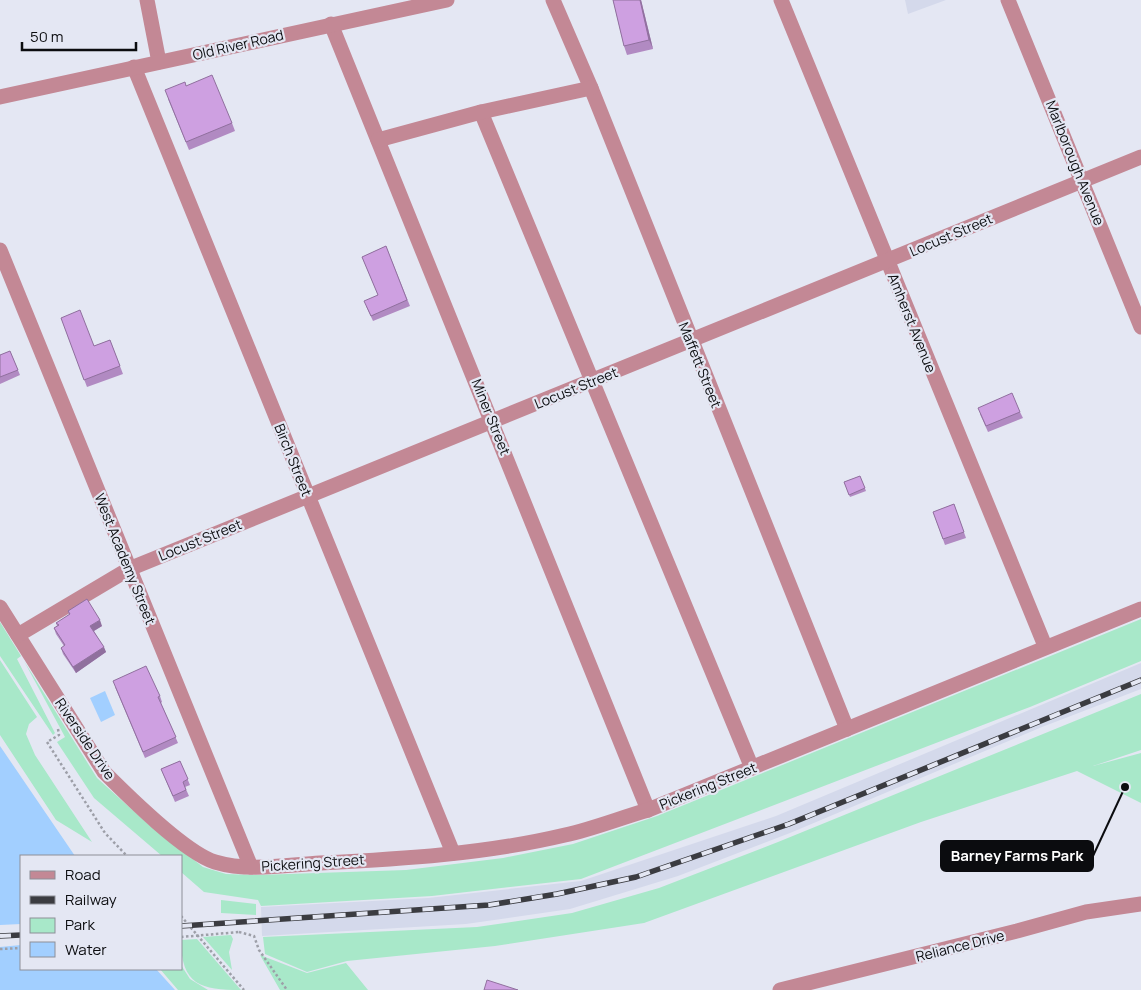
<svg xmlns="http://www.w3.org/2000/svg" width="1141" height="990" viewBox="0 0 1141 990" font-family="Manrope,sans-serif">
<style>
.built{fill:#d4d9eb}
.green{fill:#a8e8c9}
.water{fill:#a2cfff}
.pier{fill:#e4e7f3}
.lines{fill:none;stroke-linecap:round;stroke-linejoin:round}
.path{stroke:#9d9fa8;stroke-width:2.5;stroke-dasharray:2.5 2.5;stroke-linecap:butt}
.minor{stroke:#c38895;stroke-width:15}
.rail-casing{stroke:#3b3c41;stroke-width:5.5}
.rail{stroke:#e4e7f3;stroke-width:4;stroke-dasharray:11;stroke-linecap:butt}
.path-bridge{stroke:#9d9fa8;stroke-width:2.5;stroke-dasharray:2.5 2.5;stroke-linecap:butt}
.wall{fill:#b18ac2}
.shaded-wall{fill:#90709e}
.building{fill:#cea0e1;stroke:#90709e}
.labels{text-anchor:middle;stroke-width:4.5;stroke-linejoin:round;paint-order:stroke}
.street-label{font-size:14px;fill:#0b0c0f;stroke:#e4e7f3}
.leader{fill:none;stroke:#0b0c0f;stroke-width:2}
.callout-dot{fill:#0b0c0f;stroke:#e4e7f3;stroke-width:2}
.callout{fill:#0b0c0f;stroke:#0b0c0f;stroke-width:2}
.callout-label{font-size:15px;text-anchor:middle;font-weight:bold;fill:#fff}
</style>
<rect width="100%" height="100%" fill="#e4e7f3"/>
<g class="built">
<path d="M905,0H946L908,14Z"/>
<path d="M1141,663V689L1042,727L790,833L678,876L570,909L466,924L262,936L261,907L428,898L581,881L776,816Z"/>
</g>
<g class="green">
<path d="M1141,619V661L1030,707L581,879L432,896L261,906L258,900L204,892L181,872V856H162L94,798L57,742L65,737L24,661L97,778L148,824L203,867L226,874L258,875L406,870L503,858L573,844L657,816Z"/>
<path d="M0,622L21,656L17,659L55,733L53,735L0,656Z"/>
<path d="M0,660L37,717L29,724L26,734L35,755L92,842L56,820L0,735Z"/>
<path d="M1141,694V750L1093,766L1141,753V803L1077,771L921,822L644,923L495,946L347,961L307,972L265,954L263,937L477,927L572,913L659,888L778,842Z"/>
<path d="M221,900L256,904V915L221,913Z"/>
<path d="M231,935L233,939L229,952L232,970L203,937Z"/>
<path d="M197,939L241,990C201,990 181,985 181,940Z"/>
<path d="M260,955L307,973L346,963L368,990H280Z"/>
<path d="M181,965L190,979L208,990H178L160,969H181Z"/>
</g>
<g class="water">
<path d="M105,691L115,715L101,722L90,698Z"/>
<path d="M0,746L75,856H21V969H156L175,990H0Z"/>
</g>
<path class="pier" d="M21,924V945L0,947V925Z"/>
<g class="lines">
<g class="path">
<path d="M58,729L59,735L47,742L105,833L127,856"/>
<path d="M181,916L244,990"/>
<path d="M239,932L254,936L259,950L287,990"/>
<path d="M0,949L21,948"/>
</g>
<g class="minor">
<path d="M147,0L159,62"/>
<path d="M553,0L591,88L847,729"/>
<path d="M781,0L1045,646"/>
<path d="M1008,0L1141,327"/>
<path d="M331,24L648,810"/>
<path d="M134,67L453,853"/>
<path d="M0,97L447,0"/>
<path d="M481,112L752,768"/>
<path d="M378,140L481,112L591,88"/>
<path d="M0,250L251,867"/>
<path d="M0,607L104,772C128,796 184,852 215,862C248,872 286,865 320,863C402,859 485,854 565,835C593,829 620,818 648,810L1141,609"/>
<path d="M18,635L129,569L1141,157"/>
<path d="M780,990L1017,931L1086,912L1141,904"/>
</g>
<g class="rail-casing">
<g id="rail">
<path d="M181,926L489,905L557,894L636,877L789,824L1141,680"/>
<path d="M0,936L21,935"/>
</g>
</g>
<use href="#rail" class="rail"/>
<path class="path-bridge" d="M181,937L239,932"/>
</g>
<g class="wall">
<path d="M613,0H641L653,49L627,55L624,46Z"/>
<path d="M186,86L232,123L235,131L189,150L168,99Z"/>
<path d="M386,246L410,306L373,321L366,306L378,295L362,257Z"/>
<path d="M61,318L94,346L110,340L123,374L87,387Z"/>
<path d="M10,351L20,375L0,384V355Z"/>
<path d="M1020,412L1023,418L988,432L980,414Z"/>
<path d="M860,476L866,491L850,497L844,482Z"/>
<path d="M954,504L966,538L945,545L933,512Z"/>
<path d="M68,611L102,626L94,631L106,652L76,673L63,654L61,648L64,646L56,634L54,628L57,626L56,623L69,615Z"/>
<path d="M115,687L160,696L162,702L161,703L178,743L145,758Z"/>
<path d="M180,761L190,785L185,787L189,796L175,802L161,769Z"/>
</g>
<g class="shaded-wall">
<path d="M640,0H641L653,49L649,40Z"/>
<path d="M100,620L102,626L92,632L90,626Z"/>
<path d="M104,647L106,652L76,673L73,667Z"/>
</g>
<g class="building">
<path d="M613,0H640L649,40L624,46Z"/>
<path d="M212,75L232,123L186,142L165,90L185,82L186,86Z"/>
<path d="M386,246L407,300L371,316L364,301L378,295L362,257Z"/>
<path d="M80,310L94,346L110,340L120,366L84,380L61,318Z"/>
<path d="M10,351L18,370L0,377V355Z"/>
<path d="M1012,393L1020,412L986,426L978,408Z"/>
<path d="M860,476L865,488L849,495L844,482Z"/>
<path d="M954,504L964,532L943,539L933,512Z"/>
<path d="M87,599L100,620L90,626L104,647L73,667L61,648L65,645L54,628L59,625L56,623L70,614L68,611Z"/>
<path d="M146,666L160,696L158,697L176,737L143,752L113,681Z"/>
<path d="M180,761L188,779L183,782L186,790L173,796L161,769Z"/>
<path d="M487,980L518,990H484Z"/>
</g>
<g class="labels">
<g class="street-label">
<text transform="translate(238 45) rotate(-13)" y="5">Old River Road</text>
<text transform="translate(1075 163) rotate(68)" y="5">Marlborough Avenue</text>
<text transform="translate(951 235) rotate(-23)" y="5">Locust Street</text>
<text transform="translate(912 323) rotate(68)" y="5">Amherst Avenue</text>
<text transform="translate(700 365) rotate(68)" y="5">Maffett Street</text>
<text transform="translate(576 388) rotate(-22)" y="5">Locust Street</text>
<text transform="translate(491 417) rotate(68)" y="5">Miner Street</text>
<text transform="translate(293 460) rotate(68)" y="5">Birch Street</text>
<text transform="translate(200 540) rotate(-22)" y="5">Locust Street</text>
<text transform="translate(125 559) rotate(68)" y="5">West Academy Street</text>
<text transform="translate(85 739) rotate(56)" y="5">Riverside Drive</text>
<text transform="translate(708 786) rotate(-22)" y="5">Pickering Street</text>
<text transform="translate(313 863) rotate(-4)" y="5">Pickering Street</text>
<text transform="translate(960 946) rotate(-14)" y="5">Reliance Drive</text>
</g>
</g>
<path class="leader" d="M1125 787L1093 856"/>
<circle class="callout-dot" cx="1125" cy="787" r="5"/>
<rect class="callout" x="941" y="841" width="152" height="30" rx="5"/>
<g class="callout-label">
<text x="1017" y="861">Barney Farms Park</text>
</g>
<rect x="20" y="855" width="162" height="115" fill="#e4e7f3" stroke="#8d8f98"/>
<rect x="30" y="871" width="25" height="8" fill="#c38895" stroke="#8d8f98"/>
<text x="65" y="880" font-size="15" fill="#0b0c0f">Road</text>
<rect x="30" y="896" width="25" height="8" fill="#3b3c41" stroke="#8d8f98"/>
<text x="65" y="905" font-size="15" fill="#0b0c0f">Railway</text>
<rect x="30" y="918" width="25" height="15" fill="#a8e8c9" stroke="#8d8f98"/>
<text x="65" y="930" font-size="15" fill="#0b0c0f">Park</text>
<rect x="30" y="942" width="25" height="15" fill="#a2cfff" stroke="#8d8f98"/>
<text x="65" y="955" font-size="15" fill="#0b0c0f">Water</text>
<path d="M22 42v8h114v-8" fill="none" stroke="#0b0c0f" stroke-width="2.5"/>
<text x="30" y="42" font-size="15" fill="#0b0c0f" stroke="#e4e7f3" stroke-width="4" paint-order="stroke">50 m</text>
</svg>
